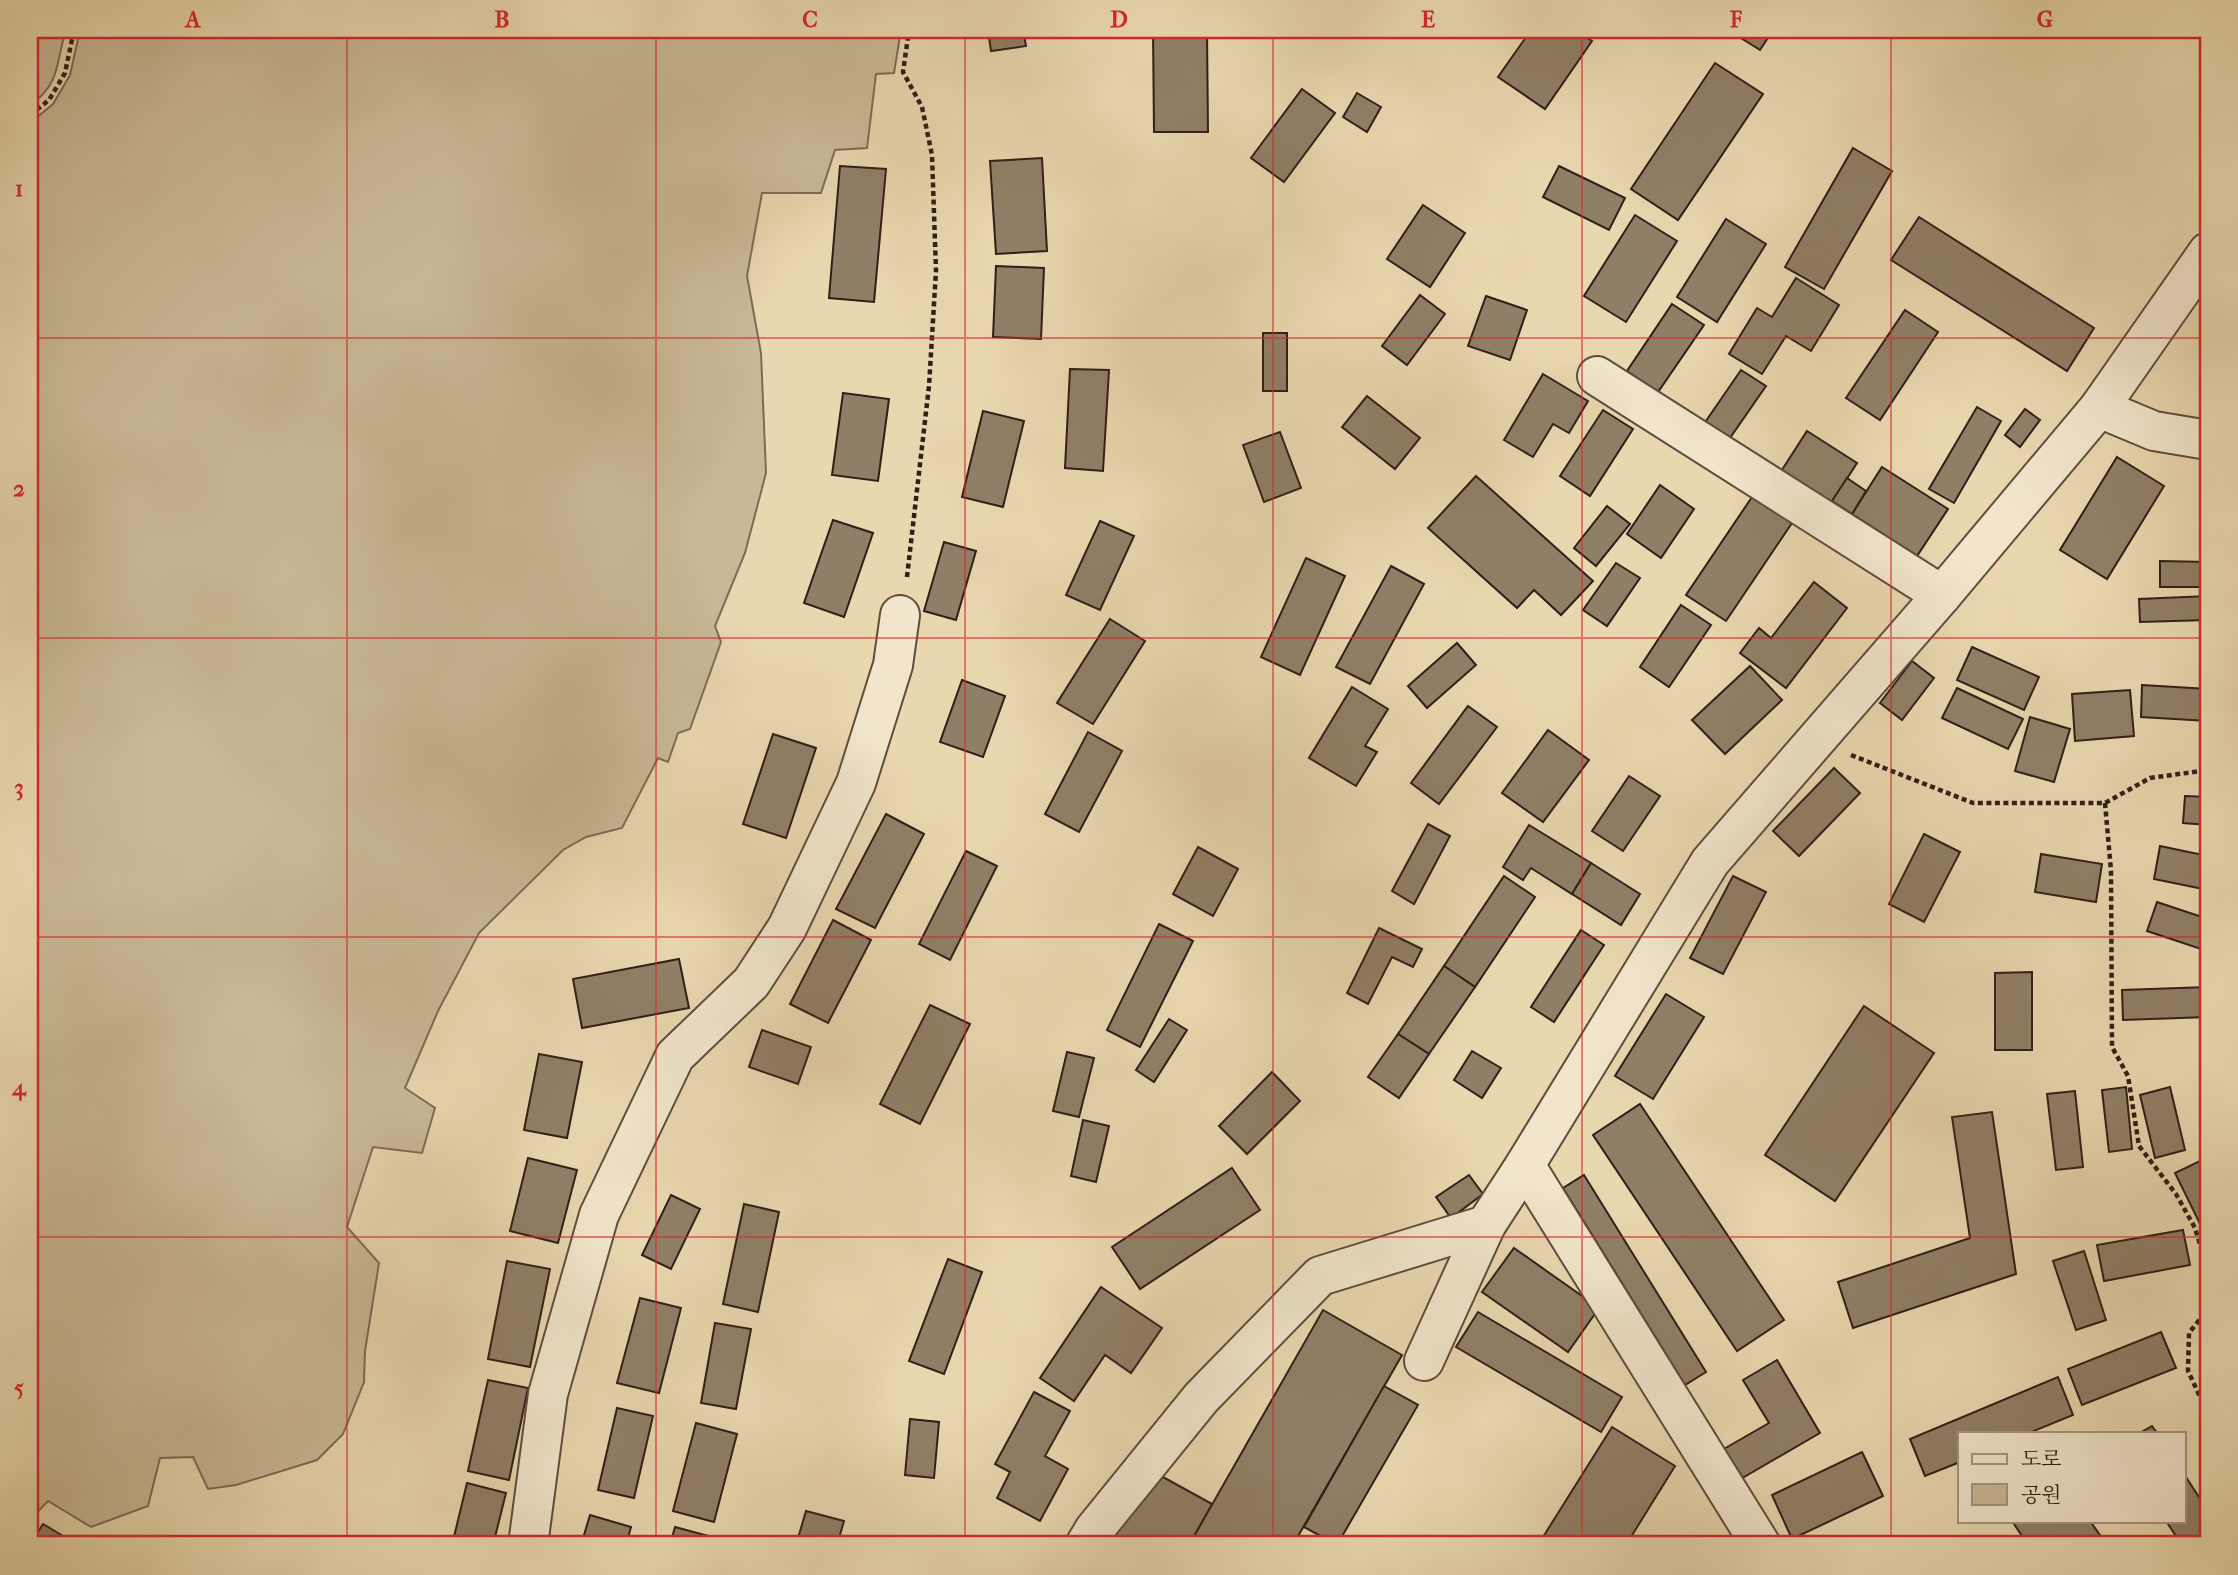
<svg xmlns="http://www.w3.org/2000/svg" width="2238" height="1575" viewBox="0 0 2238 1575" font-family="'IM FELL French Canon','Noto Serif KR',serif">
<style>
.green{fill:#c9b895;stroke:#7c6c56;stroke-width:2}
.building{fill:#907f67;stroke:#2f1f18;stroke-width:2}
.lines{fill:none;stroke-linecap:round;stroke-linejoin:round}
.street-casing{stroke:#5e4d3e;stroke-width:42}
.path{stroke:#2f1f18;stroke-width:4.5;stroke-dasharray:5 3.5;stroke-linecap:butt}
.street{stroke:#f1e5cb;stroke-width:38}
.grid{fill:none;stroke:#d62828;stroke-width:2;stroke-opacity:0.55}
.neatline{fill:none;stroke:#d62828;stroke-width:2.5}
.grid-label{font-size:23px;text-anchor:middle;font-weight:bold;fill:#d62828}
</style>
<rect width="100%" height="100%" fill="#e9d7af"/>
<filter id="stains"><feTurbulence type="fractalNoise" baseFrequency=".00286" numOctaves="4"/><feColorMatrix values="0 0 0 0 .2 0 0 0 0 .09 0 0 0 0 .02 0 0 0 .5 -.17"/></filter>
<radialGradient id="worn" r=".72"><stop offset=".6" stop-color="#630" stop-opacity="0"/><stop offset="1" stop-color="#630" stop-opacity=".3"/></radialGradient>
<g class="green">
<path d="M30,30H66C55,64 62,81 30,106Z"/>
<path d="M80,30H901L894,73L876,74L867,148L835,150L821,193H762L747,276L761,353L766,473L745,553L715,626L721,642L690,729L678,733L668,762L658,758L622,828L586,837L563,850L479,933L438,1011L405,1088L435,1108L422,1153L373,1147L347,1227L379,1263L365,1351L364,1382L343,1434L317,1460L236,1485L208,1489L193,1457L160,1458L148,1506L91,1527L48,1501L30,1520V123L53,104L70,75Z"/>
</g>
<g class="building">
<path d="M988,30H1023L1026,46L991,51Z"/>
<path d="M1153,30H1207L1208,132H1154Z"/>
<path d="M1531,30H1545L1549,33L1552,30H1575L1592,41L1545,109L1498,77Z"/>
<path d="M1728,30H1773L1760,50Z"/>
<path d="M1715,63L1763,94L1678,220L1631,189Z"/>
<path d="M1302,89L1335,113L1284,182L1251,158Z"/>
<path d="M1357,93L1381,107L1367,132L1343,117Z"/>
<path d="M1853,148L1892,171L1824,289L1785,267Z"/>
<path d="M1042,158L1047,251L996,254L990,161Z"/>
<path d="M840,166L886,169L874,302L829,298Z"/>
<path d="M1559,166L1625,198L1609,230L1543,197Z"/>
<path d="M1423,205L1465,233L1430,287L1387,259Z"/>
<path d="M1635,215L1677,241L1626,322L1584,296Z"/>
<path d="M1919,217L2094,328L2067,371L1891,260Z"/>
<path d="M1726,219L1766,244L1717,322L1677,297Z"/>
<path d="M996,266L1044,268L1041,339L993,337Z"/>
<path d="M1796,278L1839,305L1811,351L1786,336L1762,374L1729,354L1757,308L1772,317Z"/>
<path d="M1420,295L1445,314L1407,365L1382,346Z"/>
<path d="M1486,296L1527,310L1510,360L1468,346Z"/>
<path d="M1672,304L1704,325L1658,392L1627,371Z"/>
<path d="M1905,310L1938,332L1880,420L1846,398Z"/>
<rect x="1263" y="333" width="24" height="58"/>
<path d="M1070,369L1109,370L1103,471L1065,468Z"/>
<path d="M1741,370L1766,386L1723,448L1699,431Z"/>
<path d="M1543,374L1588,401L1569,433L1553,424L1533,457L1504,440Z"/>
<path d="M843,393L889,399L878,481L832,475Z"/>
<path d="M1367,396L1420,438L1395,469L1342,427Z"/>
<path d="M1977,407L2001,421L1954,503L1929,489Z"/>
<path d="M2025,409L2040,420L2020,447L2005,435Z"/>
<path d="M1603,410L1633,429L1590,496L1560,476Z"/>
<path d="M983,411L1024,421L1003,507L962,497Z"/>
<path d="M1807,431L1857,463L1828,508L1778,476Z"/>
<path d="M1280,432L1301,488L1264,502L1243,445Z"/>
<path d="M2117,457L2164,486L2107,579L2060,550Z"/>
<path d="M1882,467L1948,509L1917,556L1852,514Z"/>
<path d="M1476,476L1593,581L1561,615L1534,590L1517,608L1428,528Z"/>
<path d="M1847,478L1866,491L1852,514L1832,501Z"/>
<path d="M1660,485L1694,509L1661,558L1627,534Z"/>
<path d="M1756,491L1796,517L1726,621L1686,595Z"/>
<path d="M1607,506L1630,524L1596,566L1574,548Z"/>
<path d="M833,520L873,533L844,617L804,603Z"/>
<path d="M1100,521L1134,536L1100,610L1066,595Z"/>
<path d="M944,542L976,551L956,620L924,611Z"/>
<path d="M1306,558L1345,576L1300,675L1261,657Z"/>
<path d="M2160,561L2208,562V587H2160Z"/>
<path d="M1616,563L1640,578L1607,626L1583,610Z"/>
<path d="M1391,566L1424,584L1370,684L1336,667Z"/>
<path d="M1814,582L1847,608L1786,688L1740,653L1759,628L1771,638Z"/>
<path d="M2208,596V620L2140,622L2139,599Z"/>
<path d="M1681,605L1711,625L1669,687L1640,667Z"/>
<path d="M1110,619L1145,641L1093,724L1057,703Z"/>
<path d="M1457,643L1476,665L1427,708L1408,686Z"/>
<path d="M1972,647L2039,677L2024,710L1957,680Z"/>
<path d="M1912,661L1934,678L1902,720L1880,703Z"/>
<path d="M1750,666L1782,700L1725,754L1692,720Z"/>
<path d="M962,680L1005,696L983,757L940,742Z"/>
<path d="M2142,685L2208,689V721L2141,717Z"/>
<path d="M1352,687L1388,709L1365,746L1377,752L1356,786L1309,758Z"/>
<path d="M1957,688L2023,719L2008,749L1942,718Z"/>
<path d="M2130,690L2134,736L2075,741L2072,694Z"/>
<path d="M1468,706L1497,727L1439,804L1411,783Z"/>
<path d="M2030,717L2070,729L2054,782L2015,771Z"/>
<path d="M1548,730L1589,760L1543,822L1502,793Z"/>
<path d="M1088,732L1122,751L1079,832L1045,814Z"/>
<path d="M773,734L816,748L786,838L743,824Z"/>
<path d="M1834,768L1860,793L1799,856L1773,831Z"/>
<path d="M1629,776L1660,796L1623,851L1592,831Z"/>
<path d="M2185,796L2208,797V825L2183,823Z"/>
<path d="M886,814L924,834L875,928L836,909Z"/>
<path d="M1428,824L1450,836L1414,904L1392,891Z"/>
<path d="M1529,825L1591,863L1572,894L1531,868L1523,880L1503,867Z"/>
<path d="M1924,834L1960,852L1924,922L1889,904Z"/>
<path d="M2160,846L2208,856V890L2154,879Z"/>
<path d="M1198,847L1238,869L1213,916L1173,894Z"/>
<path d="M966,851L997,866L950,960L919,944Z"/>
<path d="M2041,854L2102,864L2096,902L2035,892Z"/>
<path d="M1591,863L1640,894L1621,925L1572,894Z"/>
<path d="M1504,876L1535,897L1475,987L1444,966Z"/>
<path d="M1733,876L1766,892L1723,974L1690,958Z"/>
<path d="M2157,902L2208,919L2207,951L2147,931Z"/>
<path d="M833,920L871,940L828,1023L790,1004Z"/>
<path d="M1159,924L1193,941L1140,1047L1107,1030Z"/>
<path d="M1379,928L1422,949L1413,967L1392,957L1368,1004L1347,993Z"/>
<path d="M1581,930L1604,945L1554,1022L1531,1007Z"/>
<path d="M679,959L689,1008L582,1028L573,979Z"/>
<path d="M1444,966L1475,987L1429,1054L1398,1034Z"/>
<path d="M2032,972V1050H1995V973Z"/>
<path d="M2208,987V1017L2123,1020L2122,990Z"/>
<path d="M1666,994L1704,1017L1653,1099L1615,1076Z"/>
<path d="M930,1005L970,1024L920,1124L880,1104Z"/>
<path d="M1864,1006L1934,1053L1835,1201L1765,1155Z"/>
<path d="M1169,1019L1187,1030L1154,1082L1136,1070Z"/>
<path d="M762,1030L811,1047L798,1084L749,1067Z"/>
<path d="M1398,1034L1429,1054L1399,1098L1368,1077Z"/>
<path d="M1472,1051L1501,1068L1482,1098L1454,1080Z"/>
<path d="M1067,1052L1094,1058L1079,1117L1053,1111Z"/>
<path d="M539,1054L582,1062L567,1138L524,1130Z"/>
<path d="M1272,1072L1300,1101L1247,1154L1219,1126Z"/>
<path d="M2126,1087L2132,1149L2109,1152L2102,1090Z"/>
<path d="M2170,1087L2185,1150L2155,1158L2140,1095Z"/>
<path d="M2075,1091L2083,1167L2056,1170L2047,1094Z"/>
<path d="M1640,1104L1784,1320L1737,1351L1593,1135Z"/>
<path d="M1992,1112L2016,1274L1853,1328L1838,1282L1970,1238L1952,1117Z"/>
<path d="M1083,1120L1109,1126L1096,1182L1071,1176Z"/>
<path d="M528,1158L577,1170L558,1243L510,1231Z"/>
<path d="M2200,1161L2208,1178L2207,1238L2175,1173Z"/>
<path d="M1232,1168L1260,1210L1140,1289L1112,1247Z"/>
<path d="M1469,1175L1483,1194L1451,1218L1436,1197Z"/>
<path d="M1584,1175L1706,1372L1685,1385L1563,1188Z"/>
<path d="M671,1195L700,1209L671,1269L642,1255Z"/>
<path d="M744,1204L779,1212L758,1312L723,1304Z"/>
<path d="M2183,1230L2190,1265L2104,1281L2097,1245Z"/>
<path d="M1514,1248L1599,1308L1568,1352L1482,1292Z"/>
<path d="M2084,1251L2106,1320L2076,1330L2053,1261Z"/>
<path d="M948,1259L982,1272L944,1374L909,1361Z"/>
<path d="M507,1261L550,1269L530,1367L488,1359Z"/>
<path d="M1101,1287L1162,1328L1131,1373L1105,1355L1074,1401L1040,1378Z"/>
<path d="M640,1298L681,1308L659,1393L617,1383Z"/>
<path d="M1323,1310L1402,1355L1293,1545H1189Z"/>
<path d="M1478,1312L1622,1397L1601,1432L1456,1347Z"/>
<path d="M715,1323L751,1329L736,1409L701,1403Z"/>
<path d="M2161,1332L2176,1368L2082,1405L2068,1369Z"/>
<path d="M1777,1360L1820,1433L1739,1480L1722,1450L1769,1423L1743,1380Z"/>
<path d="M2058,1377L2073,1415L2029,1433H1960V1462L1925,1476L1910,1439Z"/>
<path d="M488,1380L528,1388L509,1480L468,1471Z"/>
<path d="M1384,1386L1418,1405L1337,1545L1304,1527Z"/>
<path d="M1034,1392L1070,1411L1045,1456L1068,1469L1040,1521L997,1498L1010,1472L995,1464Z"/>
<path d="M617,1408L653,1416L634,1498L598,1490Z"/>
<path d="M910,1419L939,1422L934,1478L905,1475Z"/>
<path d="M696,1423L737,1434L714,1522L673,1511Z"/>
<path d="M2152,1426L2157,1433H2140Z"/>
<path d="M1612,1427L1675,1466L1626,1545H1538Z"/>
<path d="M1862,1452L1883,1496L1792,1539L1772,1495Z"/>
<path d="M1152,1471L1212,1504L1189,1545H1129L1114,1537Z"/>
<path d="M2184,1474L2208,1511V1542L2204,1545H2182L2166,1521H2184Z"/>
<path d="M467,1483L506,1493L493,1545H452Z"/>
<path d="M806,1511L844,1521L837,1545H796Z"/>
<path d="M590,1515L631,1527L626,1545H581Z"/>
<path d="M2012,1521H2090L2107,1545H2028Z"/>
<path d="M43,1524L78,1545H30Z"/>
<path d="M675,1527L712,1537L710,1545H670Z"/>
</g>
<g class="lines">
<g class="street-casing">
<g id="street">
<path d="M1597,376L1942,595"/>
<path d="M2099,408L2154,431L2208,440"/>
<path d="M1525,1165L1761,1545"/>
<path d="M1424,1361L1486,1225L1525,1165L1710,862L1942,595L2099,408L2208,252"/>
<path d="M528,1545L548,1394L599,1215L675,1056L751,983L787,928L856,783L893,665L900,615"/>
<path d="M1085,1545L1094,1530L1201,1398L1320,1276L1486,1225"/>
</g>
</g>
<g class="path">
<path d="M30,115L49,100L65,73L74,30"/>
<path d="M907,577L929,386L936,271L932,155L922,107L903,72L909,30"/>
<path d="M1851,755L1973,803H2105L2150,778L2208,770"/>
<path d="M2105,803L2111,871L2112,1047L2128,1076L2139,1146L2176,1194L2195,1228L2206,1264L2207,1310L2189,1333L2188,1371L2208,1414"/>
</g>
<use href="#street" class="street"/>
</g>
<path class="grid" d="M347,30V1545M656,30V1545M965,30V1545M1273,30V1545M1582,30V1545M1891,30V1545M30,338H2208M30,638H2208M30,937H2208M30,1237H2208"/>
<rect width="2238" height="1575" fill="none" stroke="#e9d7af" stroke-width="77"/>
<rect x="1958" y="1432" width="228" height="91" fill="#f1e5cb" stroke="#a39683" stroke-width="2"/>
<rect x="1972" y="1454" width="35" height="10" fill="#f1e5cb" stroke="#a39683" stroke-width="2"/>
<text x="2021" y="1466" font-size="21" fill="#2f1f18">도로</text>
<rect x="1972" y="1484" width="35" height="21" fill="#c9b895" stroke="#a39683" stroke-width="2"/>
<text x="2021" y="1502" font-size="21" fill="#2f1f18">공원</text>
<rect x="38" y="38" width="2162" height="1498" class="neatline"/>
<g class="grid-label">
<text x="193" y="27">A</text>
<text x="502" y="27">B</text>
<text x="810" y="27">C</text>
<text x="1119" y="27">D</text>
<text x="1428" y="27">E</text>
<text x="1736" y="27">F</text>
<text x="2045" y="27">G</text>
<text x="19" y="196">1</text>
<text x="19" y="496">2</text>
<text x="19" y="795">3</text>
<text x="19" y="1095">4</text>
<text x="19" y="1395">5</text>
</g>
<rect width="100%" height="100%" filter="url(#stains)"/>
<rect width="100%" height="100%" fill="url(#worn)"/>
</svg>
